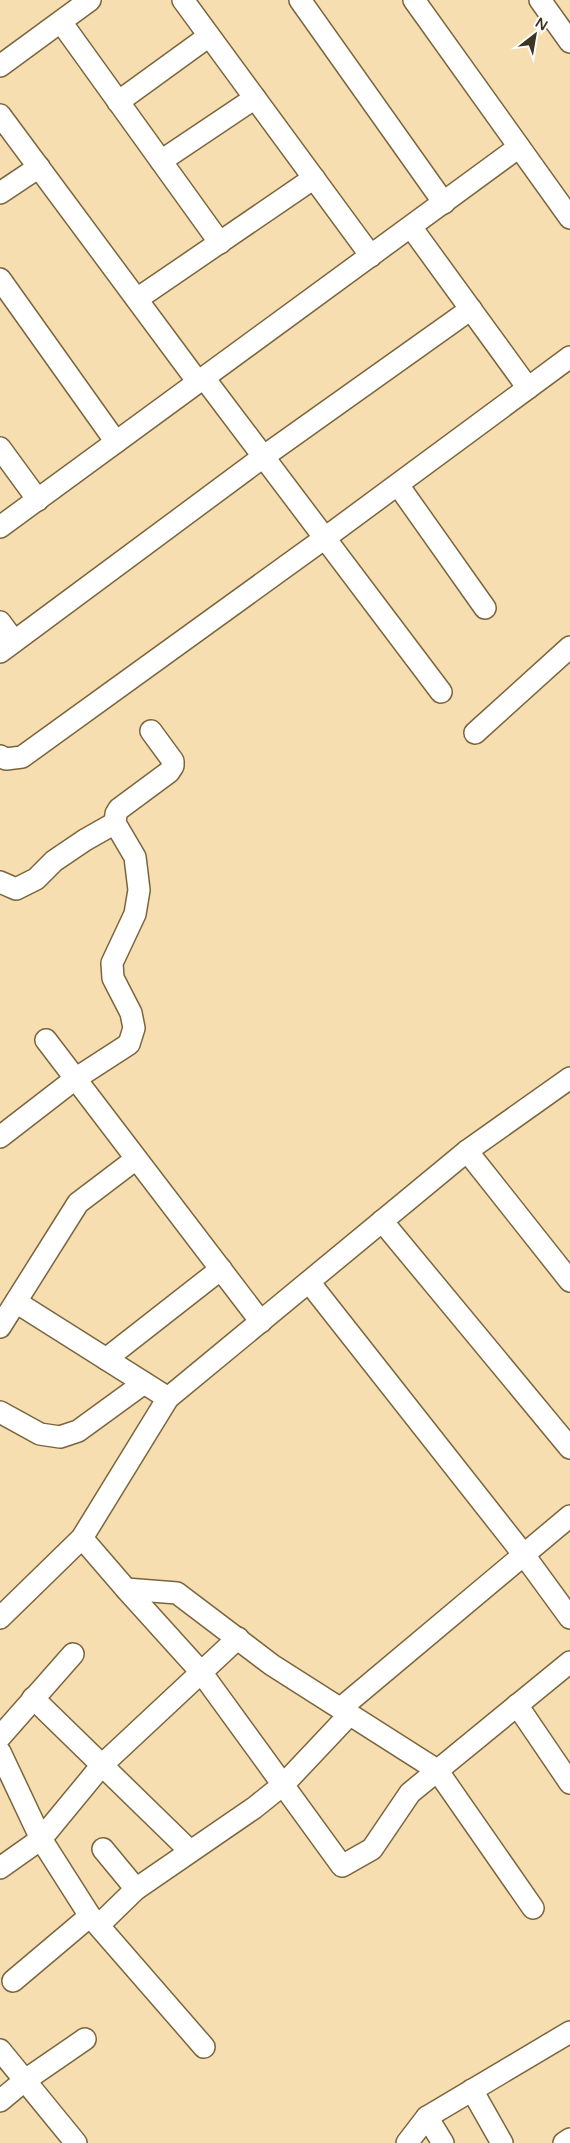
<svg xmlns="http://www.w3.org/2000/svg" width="570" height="2143" viewBox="0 0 570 2143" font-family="'Varela Round',sans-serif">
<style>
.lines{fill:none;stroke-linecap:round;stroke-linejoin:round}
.minor-casing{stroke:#7a653c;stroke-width:24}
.minor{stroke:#fff;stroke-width:21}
</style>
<rect width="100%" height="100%" fill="#f6deb1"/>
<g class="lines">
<g class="minor-casing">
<g id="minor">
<path d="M183,0L371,256"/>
<path d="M300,0L444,203"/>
<path d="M414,0L570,218"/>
<path d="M540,0L570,42"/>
<path d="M61,22L220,243"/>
<path d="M0,66L90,0"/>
<path d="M118,102L209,36"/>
<path d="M0,115L198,382"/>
<path d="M161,161L255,98"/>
<path d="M0,193L39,167"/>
<path d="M411,227L528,388"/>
<path d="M0,279L116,442"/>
<path d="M137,299L314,178"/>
<path d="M204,378L441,692"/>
<path d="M0,448L38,500"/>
<path d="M398,485L485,608"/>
<path d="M0,527L519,147"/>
<path d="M0,622L14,641"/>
<path d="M0,652L263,457L471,309"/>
<path d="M475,733L570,647"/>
<path d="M0,756L6,759L22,757L325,538L570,357"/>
<path d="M0,882L16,889L36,879L54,861L85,840L115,823"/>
<path d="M46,1040L261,1322"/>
<path d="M0,1137L75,1079L129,1044L134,1028L131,1013L113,978L112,963L135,914L139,890L135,857L115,823L116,814L119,809L169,772L173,766V761L151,731"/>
<path d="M467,1151L570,1281"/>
<path d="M382,1221L570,1448"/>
<path d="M309,1282L524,1555L570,1618"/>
<path d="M16,1302L168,1398"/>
<path d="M0,1327L78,1203L136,1159"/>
<path d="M106,1359L221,1269"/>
<path d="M0,1412L40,1434L60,1437L78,1431L144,1383"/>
<path d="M82,1538L126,1589L177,1593L272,1665L437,1770L533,1908"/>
<path d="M126,1589L201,1672L342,1866L372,1849L410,1793L570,1662"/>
<path d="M0,1618L82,1538L168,1398L467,1151L570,1078"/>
<path d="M33,1698L189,1850"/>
<path d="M517,1705L570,1783"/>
<path d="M341,1708L570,1516"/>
<path d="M0,1737L73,1654"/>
<path d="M0,1752L41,1839L90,1916L204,2047"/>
<path d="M103,1849L136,1889"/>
<path d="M0,1868L41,1839L102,1765L238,1638"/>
<path d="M99,1925L136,1889L254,1808L284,1784L350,1714"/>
<path d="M13,1981L90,1916"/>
<path d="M0,2050L76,2143"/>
<path d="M472,2090L502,2143"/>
<path d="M0,2101L24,2081L85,2039"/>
<path d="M427,2117L443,2143"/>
<path d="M407,2143L427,2117L570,2032"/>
<path d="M564,2143L570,2139"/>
</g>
</g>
<use href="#minor" class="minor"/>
</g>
<g transform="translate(535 35) rotate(31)" stroke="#ffffff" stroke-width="4" paint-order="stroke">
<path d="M0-4L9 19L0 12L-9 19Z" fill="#3d3422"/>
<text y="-8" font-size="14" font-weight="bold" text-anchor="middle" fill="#3d3422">N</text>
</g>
</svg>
